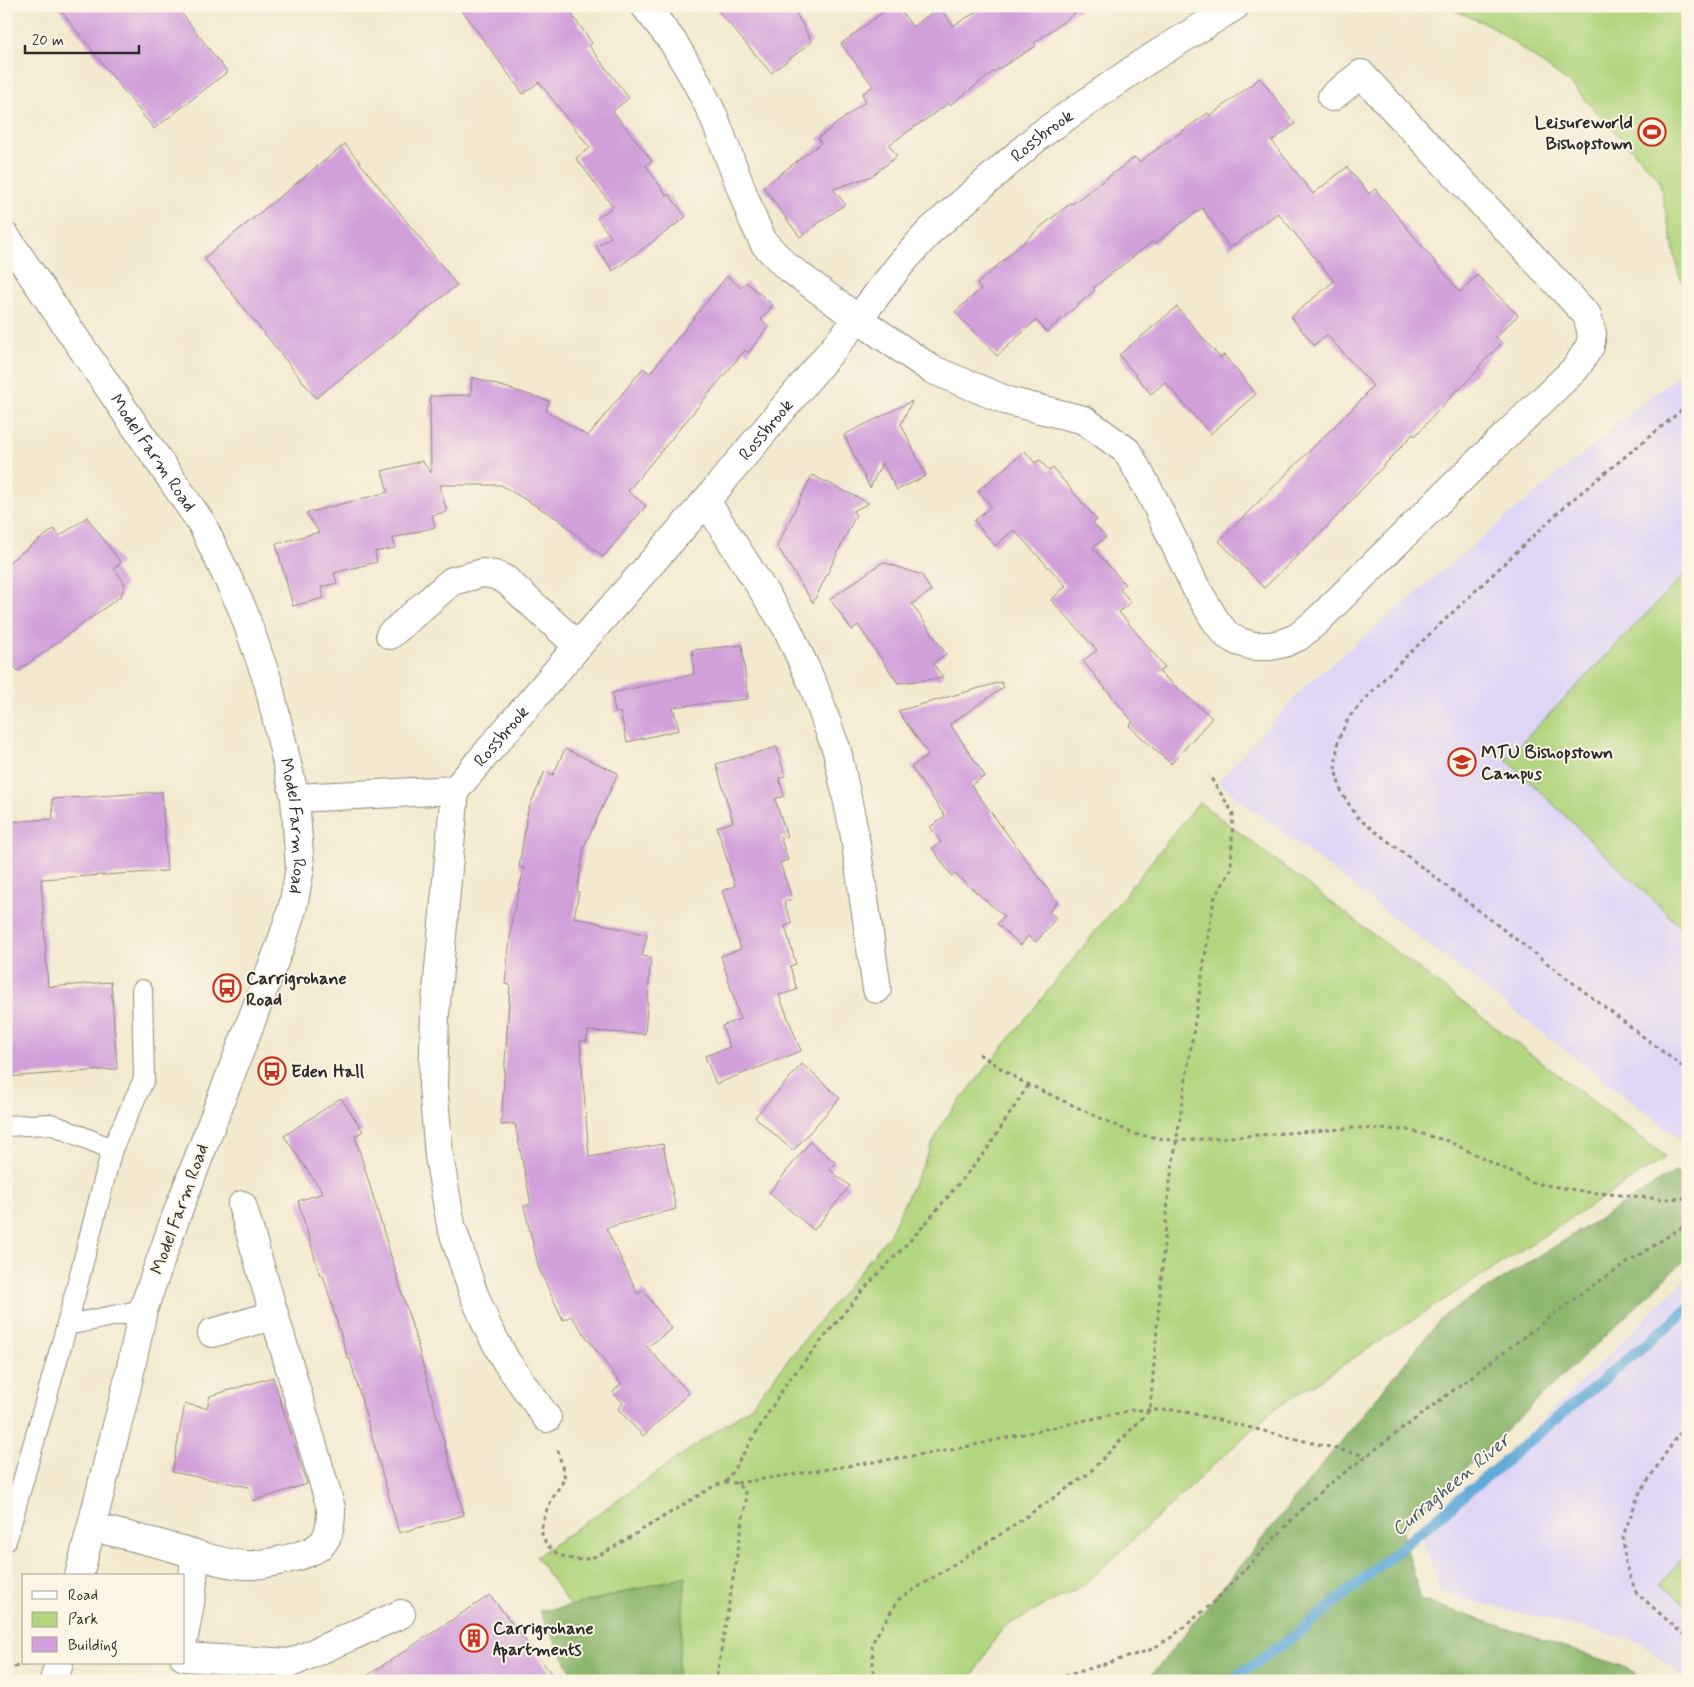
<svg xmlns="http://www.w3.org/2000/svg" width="1694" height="1687" viewBox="0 0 1694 1687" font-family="Mynerve,sans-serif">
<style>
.built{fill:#dfd5f5}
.green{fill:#b2d67f;stroke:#6e8055}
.forest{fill:#8db76e;stroke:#5c714c}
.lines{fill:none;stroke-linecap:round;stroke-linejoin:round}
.stream{stroke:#60aad8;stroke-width:11}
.building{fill:#d29fdb}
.service-casing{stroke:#8e8a7d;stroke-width:22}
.minor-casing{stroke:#8e8a7d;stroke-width:30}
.secondary-casing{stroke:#8e8a7d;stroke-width:30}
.path{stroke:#8e8a7d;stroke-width:3;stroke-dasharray:4 4;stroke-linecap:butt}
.service{stroke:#fff;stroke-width:20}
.minor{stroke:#fff;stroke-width:28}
.secondary{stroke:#fff;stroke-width:28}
.labels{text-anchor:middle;stroke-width:4;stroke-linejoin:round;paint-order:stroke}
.poi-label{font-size:18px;font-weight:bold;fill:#2b2b2b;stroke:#fcf5e5;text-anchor:start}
.street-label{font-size:18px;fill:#2b2b2b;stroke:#fcf5e5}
.water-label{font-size:19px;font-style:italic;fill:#3e5768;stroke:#fcf5e5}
</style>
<rect width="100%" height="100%" fill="#fcf5e5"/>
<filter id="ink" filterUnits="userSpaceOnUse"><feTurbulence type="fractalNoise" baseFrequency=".02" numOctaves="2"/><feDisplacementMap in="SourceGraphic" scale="10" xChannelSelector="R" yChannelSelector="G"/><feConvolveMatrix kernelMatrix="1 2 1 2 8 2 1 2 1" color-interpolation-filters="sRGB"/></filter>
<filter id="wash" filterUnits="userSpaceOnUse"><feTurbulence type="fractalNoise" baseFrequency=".0096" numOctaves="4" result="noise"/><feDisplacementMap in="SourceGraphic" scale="20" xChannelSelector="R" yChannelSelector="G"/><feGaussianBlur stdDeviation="1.12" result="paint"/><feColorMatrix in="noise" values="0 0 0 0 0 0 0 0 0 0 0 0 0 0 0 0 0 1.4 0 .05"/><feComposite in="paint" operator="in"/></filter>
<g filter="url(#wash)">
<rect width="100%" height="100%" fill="#f2e9cf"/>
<g class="built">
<path d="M1688,368V1145L1218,782L1305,686L1634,411Z"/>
<path d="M1688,1277V1681L1641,1642L1441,1593L1422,1538Z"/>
</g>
<g class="green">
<path d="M1444,6H1688V292L1679,275L1659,179L1573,86L1491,26Z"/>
<path d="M1688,571V934L1506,759Z"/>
<path d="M1199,802L1666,1157L1273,1410L1084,1585L1002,1628L969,1681H677L686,1576L571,1606L536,1557L749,1408L889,1235L943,1122Z"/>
<path d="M1688,1552V1606L1661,1584Z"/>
</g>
<g class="forest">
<path d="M1676,1171L1688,1181V1257L1402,1529L1421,1600L1628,1668L1642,1681H1135L1150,1677L1443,1316Z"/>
<path d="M686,1576L677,1681H576L539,1611L571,1606Z"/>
</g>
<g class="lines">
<path class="stream" d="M1230,1681L1296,1635L1688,1309"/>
</g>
<g id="blocks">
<g class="building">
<path d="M57,6H176L227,72L154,129Z"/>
<path d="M459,6H566L592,43L589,46L629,98L613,111L652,161L646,166L667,196L669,194L686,217L613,271L596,247L611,237L597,218L613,207L576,158L590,148L539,82L523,94Z"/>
<path d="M714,6H792L812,42L771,73Z"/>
<path d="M891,6H897L913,27L939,7L953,26L986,6H1085L1034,43L1036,46L995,71L950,105L949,103L889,145L897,156L872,176L833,189L845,204L800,237L763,187L821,143L818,138L866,101L862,94L873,86L841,44Z"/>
<path d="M1260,78L1295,124L1272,141L1313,194L1347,167L1369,194L1375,189L1460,292L1477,275L1518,315L1496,337L1502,343L1478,367L1480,368L1459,390L1458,389L1415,436L1413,434L1323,531L1264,588L1219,541L1366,395L1365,394L1373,386L1327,335L1314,345L1291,317L1334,281L1278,213L1230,248L1202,208L1154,244L1152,242L1093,288L1095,290L1047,332L1036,320L997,356L955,312L981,289L977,284L1043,225L1071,203L1072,204L1135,157L1139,162L1208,113L1210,116Z"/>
<path d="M345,144L457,285L316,398L204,258Z"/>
<path d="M727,276L741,288L746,282L773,305L761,320L769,326L748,353L745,350L628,491L646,506L603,557L558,519L501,485H440L447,512L432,515L435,527L393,538L395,548L375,552L377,562L334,573L337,583L321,587L324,598L293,606L276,544L319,532L306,513L388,492L382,471L422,461L431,473L430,396L471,395L472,377L549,401L546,411L588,436L643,368L650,373Z"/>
<path d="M1177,307L1220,358L1224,355L1256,394L1210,434L1165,382L1151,394L1119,355Z"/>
<path d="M912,401L901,424L926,476L897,490L882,463L870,488L844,435Z"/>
<path d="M1025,451L1035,463L1040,460L1049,471L1053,468L1097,520L1093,523L1106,537L1093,548L1125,584L1120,589L1131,602L1119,612L1165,667L1159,672L1212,718L1171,764L1129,726L1133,722L1083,661L1097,650L1051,600L1066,586L1014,530L995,546L974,521L991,506L978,491Z"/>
<path d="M812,475L869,503L853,511L856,515L813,603L777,546Z"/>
<path d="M87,517L121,563L114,568L125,584L121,596L18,671L6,655V564L54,529L60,536Z"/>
<path d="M883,562L922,575L931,591L912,604L946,654L933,663L943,678L898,683L858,625L852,630L830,599Z"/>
<path d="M742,645L748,699L673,707L679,730L627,742L620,712L615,713L612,693L694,674L692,650Z"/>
<path d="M1001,682L1004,687L950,724L985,776L971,785L1057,902L1049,912L1056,918L1036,942L1028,936L1021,945L997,924L1004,916L955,874L952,876L932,848L941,842L930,827L945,816L911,767L929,755L898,711Z"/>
<path d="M777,747L785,776L779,778L784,796L775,799L787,837L780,836L788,860L780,863L792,899L784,902L792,924L785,926L796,964L790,966L797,990L779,995L801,1051L716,1084L705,1056L730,1047L722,1026L740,1019L721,956L741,949L722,891L735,886L717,827L733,822L716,764Z"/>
<path d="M565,749L618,773L584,847L577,892H579L574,917L647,935L642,956L651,957L645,1034L588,1031L587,1041H580L589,1157L663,1144L676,1209L606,1228L638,1294L643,1290L672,1329L647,1347L689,1393L643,1436L618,1409L623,1403L613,1392L621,1384L571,1316L563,1320L539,1269L524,1206L531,1204L515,1124L501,1125L510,985L505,984L512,919L524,868L519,867L528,810L545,771L553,775Z"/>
<path d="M162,792L167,871L41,879L48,987L111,982L117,1069L6,1077V822L53,819L52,799Z"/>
<path d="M802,1064L840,1098L793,1151L755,1117Z"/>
<path d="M341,1098L363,1131L355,1136L415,1336L464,1515L399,1533L350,1359H348L323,1275H320L298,1201L323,1193L284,1136Z"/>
<path d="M810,1142L836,1163L830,1170L850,1186L814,1230L769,1193Z"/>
<path d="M273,1377L307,1484L253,1501L249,1487L172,1472L185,1404L207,1408L210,1396Z"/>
<path d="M490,1595L557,1681H359Z"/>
</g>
</g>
</g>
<g filter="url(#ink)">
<use href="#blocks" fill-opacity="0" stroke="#8e8a7d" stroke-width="1"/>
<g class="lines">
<g class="service-casing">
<g id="service">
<path d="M6,1126L51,1124L112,1149L144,1079L142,990"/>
<path d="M67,1325L143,1310"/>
<path d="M6,1541L67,1325L112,1149"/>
</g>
</g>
<g class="minor-casing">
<g id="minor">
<path d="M645,6L673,42L695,79L714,117L753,220L764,243L785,265L858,319L931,369L1008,401L1084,420L1127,451L1152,496L1195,586L1215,620L1227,635L1237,641L1253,646H1270L1284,643L1298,637L1316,622L1474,466L1576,368L1590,346L1592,334L1587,315L1361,74L1332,97"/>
<path d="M706,501L787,628L814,687L827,724L837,751L854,831L877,989"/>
<path d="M390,635L452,581L483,573L495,575L506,580L578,646"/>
<path d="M455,790L435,1014L433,1085L439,1156L451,1225L473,1292L488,1328L506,1361L547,1418"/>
<path id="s1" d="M295,798L455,790L578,646L706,501L858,319L899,266L930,231L1040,135L1140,65L1235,6"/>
<path d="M212,1333L274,1315"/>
<path d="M92,1527C121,1534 150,1541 178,1549C199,1555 222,1564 245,1565C259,1566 274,1562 287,1559C319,1551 332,1545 331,1508L242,1205"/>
<path d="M184,1637L192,1591L195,1554"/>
<path d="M184,1657L291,1663L401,1614"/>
</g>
</g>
<g class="secondary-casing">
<g id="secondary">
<path id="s2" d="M6,237L202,524L242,608L268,682L295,798L300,868L293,906L282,941L175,1219L143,1310L127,1386L79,1576"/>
<path d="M54,1681L59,1663"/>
</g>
</g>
<g class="path">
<path d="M1688,405L1566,505L1395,667L1349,717L1338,740L1335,769L1342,794L1359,819L1688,1071"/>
<path d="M979,1054L1019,1080L1134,1134L1176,1141L1355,1128L1408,1130L1448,1141L1533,1183L1588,1192L1663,1199L1688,1198"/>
<path d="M1688,1428L1677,1436L1639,1494L1623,1536L1625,1563L1636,1592L1688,1639"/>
<path d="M558,1450L565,1478C555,1494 545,1508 542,1527C539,1548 567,1563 586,1559C592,1558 598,1555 604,1553L714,1486L726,1482L737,1483L747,1495L716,1681"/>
<path d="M726,1482L786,1384L862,1291L920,1230L986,1151L1029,1084"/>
<path d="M737,1483L951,1450L1132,1410H1178L1366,1456"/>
<path d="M6,1669L23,1665"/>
<path d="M874,1681L872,1643L898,1600L1001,1534L1088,1474L1150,1410L1169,1188L1214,899L1231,870L1233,813L1209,775"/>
<path d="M1049,1681L1150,1650L1172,1637L1213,1603L1306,1505L1328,1485L1586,1290L1688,1223"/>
</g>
<use href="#service" class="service"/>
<use href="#minor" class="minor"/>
<use href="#secondary" class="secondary"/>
</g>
</g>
<defs>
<g id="stadium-ring" transform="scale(1.4375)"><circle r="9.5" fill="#fcf5e5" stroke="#c8321e" stroke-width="1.5"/><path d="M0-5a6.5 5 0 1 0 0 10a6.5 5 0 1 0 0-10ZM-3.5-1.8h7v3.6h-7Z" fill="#c8321e"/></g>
<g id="university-ring" transform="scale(1.4375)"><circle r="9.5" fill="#fcf5e5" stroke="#c8321e" stroke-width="1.5"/><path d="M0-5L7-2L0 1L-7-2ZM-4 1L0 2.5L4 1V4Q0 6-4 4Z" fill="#c8321e"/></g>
<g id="bus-ring" transform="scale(1.4375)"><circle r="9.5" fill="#fcf5e5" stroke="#c8321e" stroke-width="1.5"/><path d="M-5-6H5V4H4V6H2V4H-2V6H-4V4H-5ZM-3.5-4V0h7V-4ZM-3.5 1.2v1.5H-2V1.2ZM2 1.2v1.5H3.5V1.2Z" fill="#c8321e"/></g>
<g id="building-ring" transform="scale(1.4375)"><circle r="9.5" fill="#fcf5e5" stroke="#c8321e" stroke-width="1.5"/><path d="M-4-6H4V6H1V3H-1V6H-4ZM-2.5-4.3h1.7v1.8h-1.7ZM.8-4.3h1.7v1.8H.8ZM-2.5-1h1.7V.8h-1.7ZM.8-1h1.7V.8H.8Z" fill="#c8321e"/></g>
</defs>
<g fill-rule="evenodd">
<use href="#stadium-ring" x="1652" y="132"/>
<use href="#university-ring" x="1462" y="762"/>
<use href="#bus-ring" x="227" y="988"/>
<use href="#bus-ring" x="272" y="1071"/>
<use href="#building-ring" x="474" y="1638"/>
</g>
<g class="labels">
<g class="poi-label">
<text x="1633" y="128" text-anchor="end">Leisureworld<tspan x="1633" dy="21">Bishopstown</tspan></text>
<text x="1481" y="758">MTU Bishopstown<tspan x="1481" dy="21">Campus</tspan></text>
<text x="246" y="984">Carrigrohane<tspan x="246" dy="21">Road</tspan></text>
<text x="291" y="1077">Eden Hall</text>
<text x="493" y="1634">Carrigrohane<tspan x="493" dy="21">Apartments</tspan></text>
</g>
<g class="street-label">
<text dy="6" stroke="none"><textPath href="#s1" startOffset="1041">Rossbrook</textPath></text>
<text dy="6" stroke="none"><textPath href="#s1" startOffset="636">Rossbrook</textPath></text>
<text dy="6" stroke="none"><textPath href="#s2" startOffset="261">Model Farm Road</textPath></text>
<text dy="6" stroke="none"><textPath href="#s1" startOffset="231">Rossbrook</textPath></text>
<text dy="6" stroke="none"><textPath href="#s2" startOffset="666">Model Farm Road</textPath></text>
<text transform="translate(179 1209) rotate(-70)" y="6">Model Farm Road</text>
</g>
<g class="water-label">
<text transform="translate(1450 1484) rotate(-40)" y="7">Curragheen River</text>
</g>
</g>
<rect width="1694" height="1687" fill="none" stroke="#fcf5e5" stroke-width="25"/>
<rect x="22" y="1574" width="162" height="90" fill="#fcf5e5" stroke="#a8a49b"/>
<rect x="32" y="1591" width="25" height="8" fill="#ffffff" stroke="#a8a49b"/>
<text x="68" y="1600" font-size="15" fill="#2b2b2b">Road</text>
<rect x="32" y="1612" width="25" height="15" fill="#b2d67f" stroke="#a8a49b"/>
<text x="68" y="1624" font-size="15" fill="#2b2b2b">Park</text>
<rect x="32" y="1637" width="25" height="15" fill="#d29fdb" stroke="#a8a49b"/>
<text x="68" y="1650" font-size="15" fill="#2b2b2b">Building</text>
<path d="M25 45v8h114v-8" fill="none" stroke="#2b2b2b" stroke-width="2.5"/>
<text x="32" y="45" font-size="15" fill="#2b2b2b" stroke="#fcf5e5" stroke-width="4" paint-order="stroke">20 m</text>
</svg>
